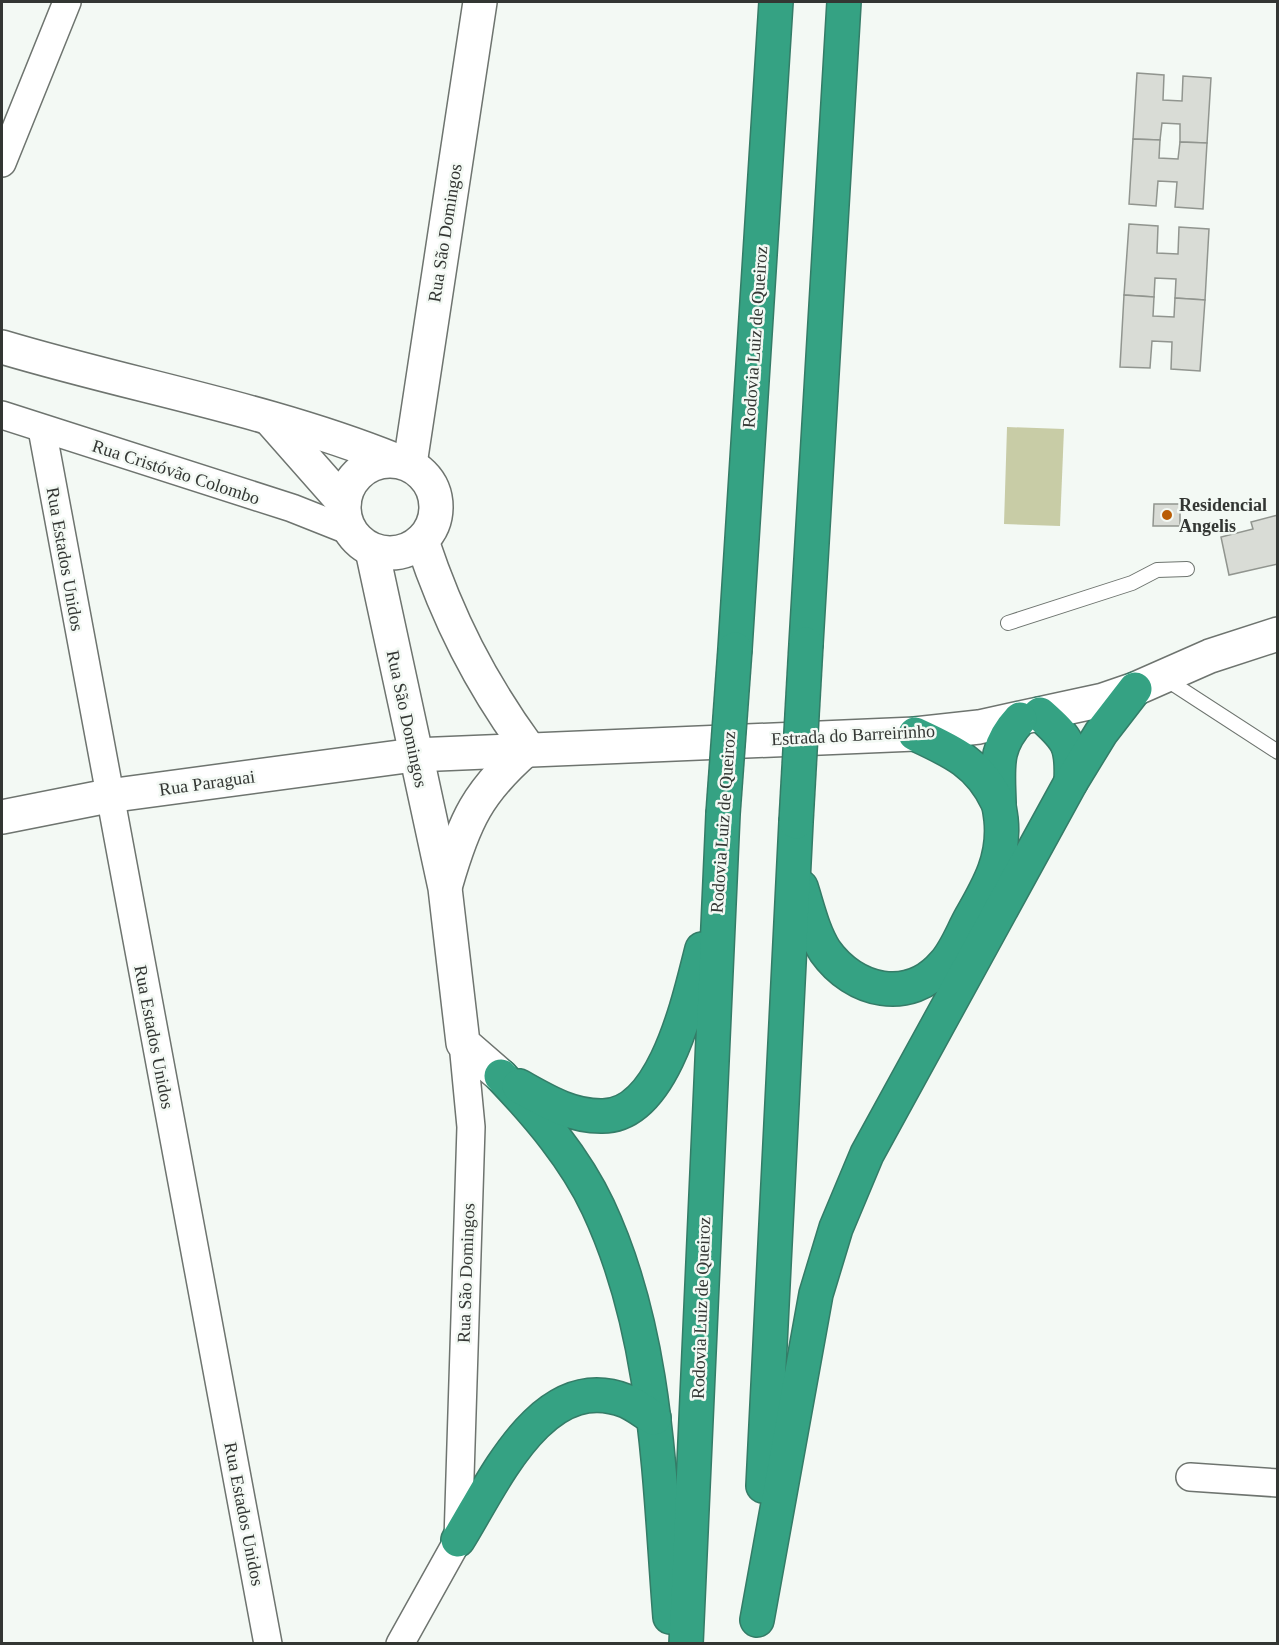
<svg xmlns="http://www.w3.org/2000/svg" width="1279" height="1645" viewBox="0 0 1279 1645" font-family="'Times New Roman',serif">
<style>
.green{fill:#c8cca6}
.building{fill:#d9dcd6;stroke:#91958f;stroke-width:1.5}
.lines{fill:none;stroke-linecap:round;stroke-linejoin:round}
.lane-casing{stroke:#6e746f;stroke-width:16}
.street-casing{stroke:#6e746f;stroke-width:30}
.secondary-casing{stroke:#6e746f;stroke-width:36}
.highway-casing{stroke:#347c67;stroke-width:36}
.lane{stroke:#fff;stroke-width:14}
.street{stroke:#fff;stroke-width:27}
.secondary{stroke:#fff;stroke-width:33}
.highway{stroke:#35a283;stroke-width:33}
.highway-bridge-casing{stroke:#347c67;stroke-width:36;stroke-linecap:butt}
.highway-bridge{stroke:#35a283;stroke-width:33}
.poi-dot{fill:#b95d06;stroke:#f3f9f4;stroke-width:2}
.labels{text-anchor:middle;stroke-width:5;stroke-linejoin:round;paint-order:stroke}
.street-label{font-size:18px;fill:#333633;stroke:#f3f9f4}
.poi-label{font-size:18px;font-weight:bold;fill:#333633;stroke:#f3f9f4;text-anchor:start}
</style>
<rect width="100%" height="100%" fill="#f3f9f4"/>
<path class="green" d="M1007,427L1064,429L1060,526L1004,524Z"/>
<g class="building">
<path d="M1137,73L1164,75L1163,100L1182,101L1183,76L1211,78L1207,143L1180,142V124L1162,123L1160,140L1133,139Z"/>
<path d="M1133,139L1160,140L1159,158L1178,159L1180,142L1207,143L1203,209L1175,207L1177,182L1158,181L1156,206L1129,204Z"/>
<path d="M1129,224L1158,226L1157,253L1178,254L1179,227L1209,229L1205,300L1175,298L1176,279L1155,278L1154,297L1124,295Z"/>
<path d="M1124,295L1154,297L1153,316L1174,317L1175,298L1205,300L1200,371L1171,369L1172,342L1152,341L1150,368L1120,367Z"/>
<path d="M1154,504H1180V526H1153Z"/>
<path d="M1278,515V564L1229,575L1221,537L1253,529L1251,522Z"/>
</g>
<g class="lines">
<g class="lane-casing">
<g id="lane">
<path d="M1008,623L1132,583L1157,570L1187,569"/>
<path d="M1164,678L1278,752"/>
</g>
</g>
<g class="street-casing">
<g id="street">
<path d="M2,163L67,2"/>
<path d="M2,415L292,508L350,531"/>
<path d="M42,429L268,1644"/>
<path d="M1190,1477L1278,1483"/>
<path d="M400,1644L458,1540L471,1127L463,1043"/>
</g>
</g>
<g class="secondary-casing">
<g id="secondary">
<path d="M2,347C132,386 268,409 395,460"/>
<path d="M270,419L344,503"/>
<circle cx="390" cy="507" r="46"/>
<path d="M410,464L480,2"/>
<path d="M422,541C448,619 480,682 528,748"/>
<path d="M372,550L445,888L463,1043L501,1076"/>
<path d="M2,817L108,796L414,755L915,734L979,727L1103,700L1135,689L1210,656L1278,634"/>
<path d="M446,884C464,821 478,791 528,748"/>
</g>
</g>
<g class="highway-casing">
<g id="highway">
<path d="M806,644L844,2"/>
<path d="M735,649L776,2"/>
<path d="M1040,714C1068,739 1073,745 1071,782"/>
<path d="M999,803C998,766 994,747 1020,719"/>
<path d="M801,887C808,909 813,932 825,951C854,992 909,1005 944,964C956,951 963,931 971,917C990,884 1005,857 1001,819C1000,813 1000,807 997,801C979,763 952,751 915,734"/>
<path d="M501,1076C538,1115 575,1158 598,1207C658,1335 659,1479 670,1617"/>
<path d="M519,1086C546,1101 570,1116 601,1116C665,1118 690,995 702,949"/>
<path d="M763,1486L796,822"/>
<path d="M458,1540C493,1484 542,1368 626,1401C636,1405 645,1413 654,1418"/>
<path d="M757,1620L816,1294L836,1228L867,1154L1071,782L1101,733L1135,689"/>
<path d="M686,1644L723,814"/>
</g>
</g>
<use href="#lane" class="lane"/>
<use href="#street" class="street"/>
<use href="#secondary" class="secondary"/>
<use href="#highway" class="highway"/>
<g class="highway-bridge-casing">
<g id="highway-bridge">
<path d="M723,814L735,649"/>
<path d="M796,822L806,644"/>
</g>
</g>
<use href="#highway-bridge" class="highway-bridge"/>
</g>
<circle class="poi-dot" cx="1167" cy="515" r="6"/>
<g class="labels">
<g class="street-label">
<text transform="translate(445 233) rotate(-81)" y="6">Rua São Domingos</text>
<text transform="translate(755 337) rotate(-86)" y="6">Rodovia Luiz de Queiroz</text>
<text transform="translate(176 472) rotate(18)" y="6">Rua Cristóvão Colombo</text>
<text transform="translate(65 559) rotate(80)" y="6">Rua Estados Unidos</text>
<text transform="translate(407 719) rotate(78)" y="6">Rua São Domingos</text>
<text transform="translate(853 735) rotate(-3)" y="6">Estrada do Barreirinho</text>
<text transform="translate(207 783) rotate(-8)" y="6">Rua Paraguai</text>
<text transform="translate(723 822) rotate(-86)" y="6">Rodovia Luiz de Queiroz</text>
<text transform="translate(154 1037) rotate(79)" y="6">Rua Estados Unidos</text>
<text transform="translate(466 1273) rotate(-88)" y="6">Rua São Domingos</text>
<text transform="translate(701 1308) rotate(-88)" y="6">Rodovia Luiz de Queiroz</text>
<text transform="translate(244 1514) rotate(79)" y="6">Rua Estados Unidos</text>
</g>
<g class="poi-label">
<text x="1179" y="511">Residencial<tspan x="1179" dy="21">Angelis</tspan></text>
</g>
</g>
<rect width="1279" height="1645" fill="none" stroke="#333633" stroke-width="6"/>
</svg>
